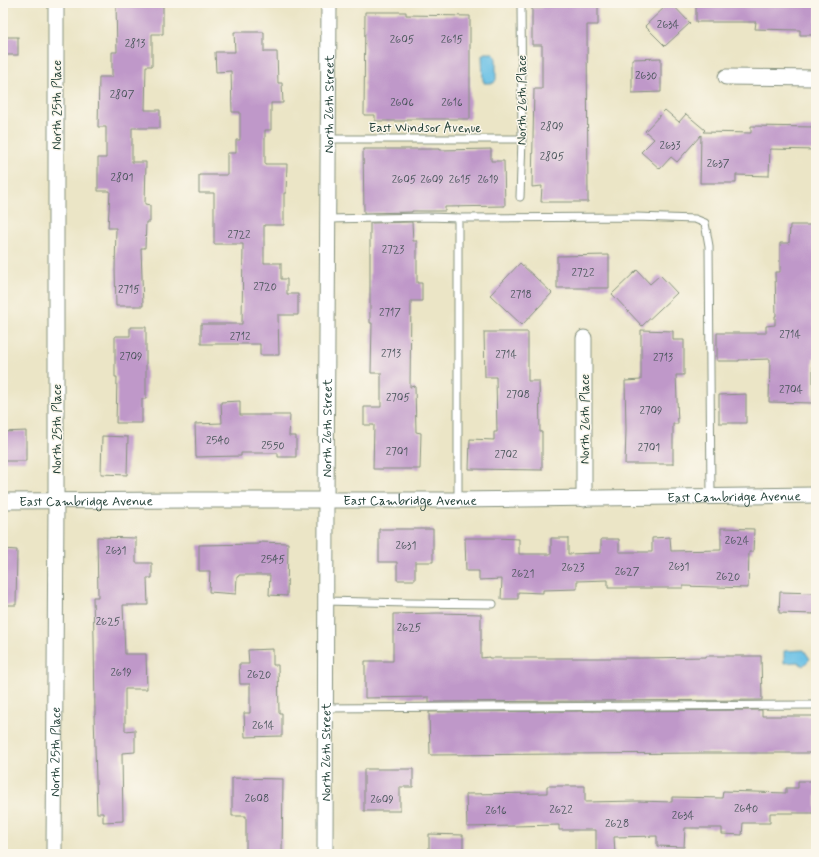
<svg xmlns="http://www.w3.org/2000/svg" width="819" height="857" viewBox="0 0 819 857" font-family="Mynerve,sans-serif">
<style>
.water{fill:#68c0e5;stroke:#447e8c}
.building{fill:#bf98c9}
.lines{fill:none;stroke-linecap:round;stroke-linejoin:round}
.service-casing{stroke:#85917d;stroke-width:9}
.minor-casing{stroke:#85917d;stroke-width:17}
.service{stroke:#fff;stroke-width:7}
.minor{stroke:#fff;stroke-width:15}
.labels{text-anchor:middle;stroke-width:3;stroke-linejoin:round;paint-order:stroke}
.number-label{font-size:11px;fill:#475459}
.street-label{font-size:13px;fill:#1f3d34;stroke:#fbf7ec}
</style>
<rect width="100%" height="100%" fill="#fbf7ec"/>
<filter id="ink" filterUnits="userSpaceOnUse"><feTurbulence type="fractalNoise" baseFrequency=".025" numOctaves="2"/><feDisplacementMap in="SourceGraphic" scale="8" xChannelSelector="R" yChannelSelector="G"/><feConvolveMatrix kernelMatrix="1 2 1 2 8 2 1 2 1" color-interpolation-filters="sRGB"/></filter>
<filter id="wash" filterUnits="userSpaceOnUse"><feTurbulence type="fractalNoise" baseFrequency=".012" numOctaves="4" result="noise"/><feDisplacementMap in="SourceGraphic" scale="16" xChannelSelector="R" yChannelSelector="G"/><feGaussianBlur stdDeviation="0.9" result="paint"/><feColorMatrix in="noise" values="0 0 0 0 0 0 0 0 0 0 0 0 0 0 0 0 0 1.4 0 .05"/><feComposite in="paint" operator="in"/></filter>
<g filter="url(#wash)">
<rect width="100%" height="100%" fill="#ebe5c6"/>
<g class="water">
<path d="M484,53H494V54L496,56V80L495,81L494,83H484V81H483L482,55H483Z"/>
<path d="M804,650L810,659L803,666L798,662L784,663V651Z"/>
</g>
<g id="blocks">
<g class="building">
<path d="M116,3H163V34H152V66H146L145,110H160V128H132V162H146L145,204L150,205V222H146L145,248H141L143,306H116L115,269L116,228H108L110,191H98V158H106V127H98L99,77H112V52H117Z"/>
<path d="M542,3H598V25H587L588,202H541L542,186L532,187L534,89H542V45H532V8H542Z"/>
<path d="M669,3H671L690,23L665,46L645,26Z"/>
<path d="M696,3H770V5H800V3H816V35H800V30L755,29L756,22H696Z"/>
<path d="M365,12H406V15L470,16V119H407V121H375V115H364Z"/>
<path d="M234,32H264V52H277L278,83H282L283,103H271V130H265V164H287L286,193H284V225H264V263H281V279H287V294H298V315H278L279,355H260V344H201V324H242L243,244H214V193H199V175H227V153H236V140H240V112H232L231,71L216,72L215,52H235Z"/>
<rect x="3" y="37" width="15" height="18"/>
<path d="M661,58V92L632,93V59Z"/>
<path d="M665,110L679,122L686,114L705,130L703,132L751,133V126L816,127V150L770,149L769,176L736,175V183H700L701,135L677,162L671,157L660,169L641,152L654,139L645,131Z"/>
<path d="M363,149H440V150L491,149V161H504L505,206L445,207V211H412V212L364,213Z"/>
<path d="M412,222L413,241H417V283H422V301H411L410,387L415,386L416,432L421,433L420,469H373L374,425H364V407H381V373H371L372,323H370V223Z"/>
<path d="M790,225H816V311H814L815,358H813V403L769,402L770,359L739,360V361H717V333H766V326L775,325V316H776L775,272H780V243H789Z"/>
<path d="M609,255V288H557V256Z"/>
<path d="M520,263L552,293L522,325L490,295Z"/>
<path d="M637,270L650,284L660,275L677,293L642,326L612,294Z"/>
<path d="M130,327H146V399H142V423H116L117,377H115V336H130Z"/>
<path d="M641,330L673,331V340H684V375H676L678,424H673V464H625L626,430L625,381L641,380Z"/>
<path d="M484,332H528V381H539L540,432H542V470L469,469L470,439L494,440V432H497L496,377H485Z"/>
<path d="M746,394V423H719V395Z"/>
<path d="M240,401V415H290L289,436H296V457H278V453H241V456L196,457L195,424L222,423L221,402Z"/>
<path d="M26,431V461H3V432Z"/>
<path d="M102,436L128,437L127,475L101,474Z"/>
<path d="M721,528L754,529L753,552H749L748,588L683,586V588H608V580L577,581V589L543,590V593L518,592V599H501L502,579L479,580V571H466L465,538H496L519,539V554H551V538H568V554L601,553V539H619V552H652V538L670,537L671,551L721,550Z"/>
<path d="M379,529H433V562H415V580H397V562H379Z"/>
<path d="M97,537L136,538V563H152V578H147L148,605H123L125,654H146L147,689H125V731L135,730V752L122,753L123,821L103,822V813H97L94,715H95L94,638L93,597H98Z"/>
<path d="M259,542L288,543L287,596L269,595L270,575H239V576L237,577L236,594L209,592L210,571H199V545L259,544Z"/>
<path d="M3,549L17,550L16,605H3Z"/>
<path d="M780,592L816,593V614L779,613Z"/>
<path d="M438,613L481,614V658L489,657V658H639L706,657V656H761L762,700L429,702V697L365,698V661H393V614Z"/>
<path d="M273,649V665H278L279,713H282V736L245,737L244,713H250V684H240L239,664H249L248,650Z"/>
<path d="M762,710V716H816V753H702L430,755L429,712Z"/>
<path d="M364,769H413V787H400V811H364Z"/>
<path d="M232,778L283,779L282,854H246V816H232Z"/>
<path d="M798,781H816V813H770V823H743L742,835L722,834V828H685L684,847L657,846V836L614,837L615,854H596V830H559V825L467,827L466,794L547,793V786H585V802L638,801L672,802V797L722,798L723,791L786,793V788H798Z"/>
<path d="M429,834L463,835V854H429Z"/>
</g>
</g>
</g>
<g filter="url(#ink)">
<use href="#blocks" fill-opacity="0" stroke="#85917d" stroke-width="1"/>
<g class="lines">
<g class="service-casing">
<g id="service">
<path d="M328,139H522"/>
<path d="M520,197L522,139L521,3"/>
<path d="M458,218L636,217L695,219L705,223L709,246L711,497"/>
<path d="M328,219L428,217L458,218V500"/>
<path d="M326,601L408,603L493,604"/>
<path d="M326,708L816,705"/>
</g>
</g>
<g class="minor-casing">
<g id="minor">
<path d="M726,77L816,78"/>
<path d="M584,499V338"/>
<path id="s1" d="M3,501L189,500H458L816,495"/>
<path id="s2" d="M54,854L56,501V3"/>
<path id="s3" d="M325,854L326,500L329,3"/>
</g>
</g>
<use href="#service" class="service"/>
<use href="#minor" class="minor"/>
</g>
</g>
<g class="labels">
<g class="number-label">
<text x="668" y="28">2634</text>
<text x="402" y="43">2605</text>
<text x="452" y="43">2615</text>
<text x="135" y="47">2813</text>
<text x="646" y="79">2630</text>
<text x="122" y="98">2807</text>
<text x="402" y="106">2606</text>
<text x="452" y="106">2616</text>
<text x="552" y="130">2809</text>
<text x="670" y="149">2633</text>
<text x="552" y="160">2805</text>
<text x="718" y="167">2637</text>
<text x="122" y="181">2801</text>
<text x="404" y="183">2605</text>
<text x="432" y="183">2609</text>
<text x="460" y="183">2615</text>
<text x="488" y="183">2619</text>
<text x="239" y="238">2722</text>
<text x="393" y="253">2723</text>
<text x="583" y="276">2722</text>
<text x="265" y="290">2720</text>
<text x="129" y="293">2715</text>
<text x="521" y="298">2718</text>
<text x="390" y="316">2717</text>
<text x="790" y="338">2714</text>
<text x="240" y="340">2712</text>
<text x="391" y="357">2713</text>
<text x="506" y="358">2714</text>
<text x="131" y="360">2709</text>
<text x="663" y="361">2713</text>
<text x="791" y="393">2704</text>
<text x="518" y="398">2708</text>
<text x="398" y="401">2705</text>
<text x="651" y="414">2709</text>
<text x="218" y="444">2540</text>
<text x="273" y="449">2550</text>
<text x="649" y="451">2701</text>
<text x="397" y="455">2701</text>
<text x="506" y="458">2702</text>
<text x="737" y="544">2624</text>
<text x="406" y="549">2631</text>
<text x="116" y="554">2631</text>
<text x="273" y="563">2545</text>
<text x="679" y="570">2631</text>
<text x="573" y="571">2623</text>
<text x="627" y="575">2627</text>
<text x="523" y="577">2621</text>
<text x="728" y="580">2620</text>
<text x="108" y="625">2625</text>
<text x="409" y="631">2625</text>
<text x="121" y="676">2619</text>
<text x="259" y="678">2620</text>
<text x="263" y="729">2614</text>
<text x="257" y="802">2608</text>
<text x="382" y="803">2609</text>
<text x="746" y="812">2640</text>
<text x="561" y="813">2622</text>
<text x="496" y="814">2616</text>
<text x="683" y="819">2634</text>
<text x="617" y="827">2628</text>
</g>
<g class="street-label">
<text transform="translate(521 100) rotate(-90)" y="5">North 26th Place</text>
<text transform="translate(56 105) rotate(-90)" y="5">North 25th Place</text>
<text dy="5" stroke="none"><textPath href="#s3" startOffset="750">North 26th Street</textPath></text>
<text x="425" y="132">East Windsor Avenue</text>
<text transform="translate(584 419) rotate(-90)" y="5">North 26th Place</text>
<text dy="5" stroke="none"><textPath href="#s3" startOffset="426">North 26th Street</textPath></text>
<text transform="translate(56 429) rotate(-90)" y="5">North 25th Place</text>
<text dy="5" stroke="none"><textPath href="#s1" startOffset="731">East Cambridge Avenue</textPath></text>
<text dy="5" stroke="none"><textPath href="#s1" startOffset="83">East Cambridge Avenue</textPath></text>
<text dy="5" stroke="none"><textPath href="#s1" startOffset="407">East Cambridge Avenue</textPath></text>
<text dy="5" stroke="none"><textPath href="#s2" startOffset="102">North 25th Place</textPath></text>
<text dy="5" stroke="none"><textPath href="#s3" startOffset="102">North 26th Street</textPath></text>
</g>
</g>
<rect width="819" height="857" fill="none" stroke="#fbf7ec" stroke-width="16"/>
</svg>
